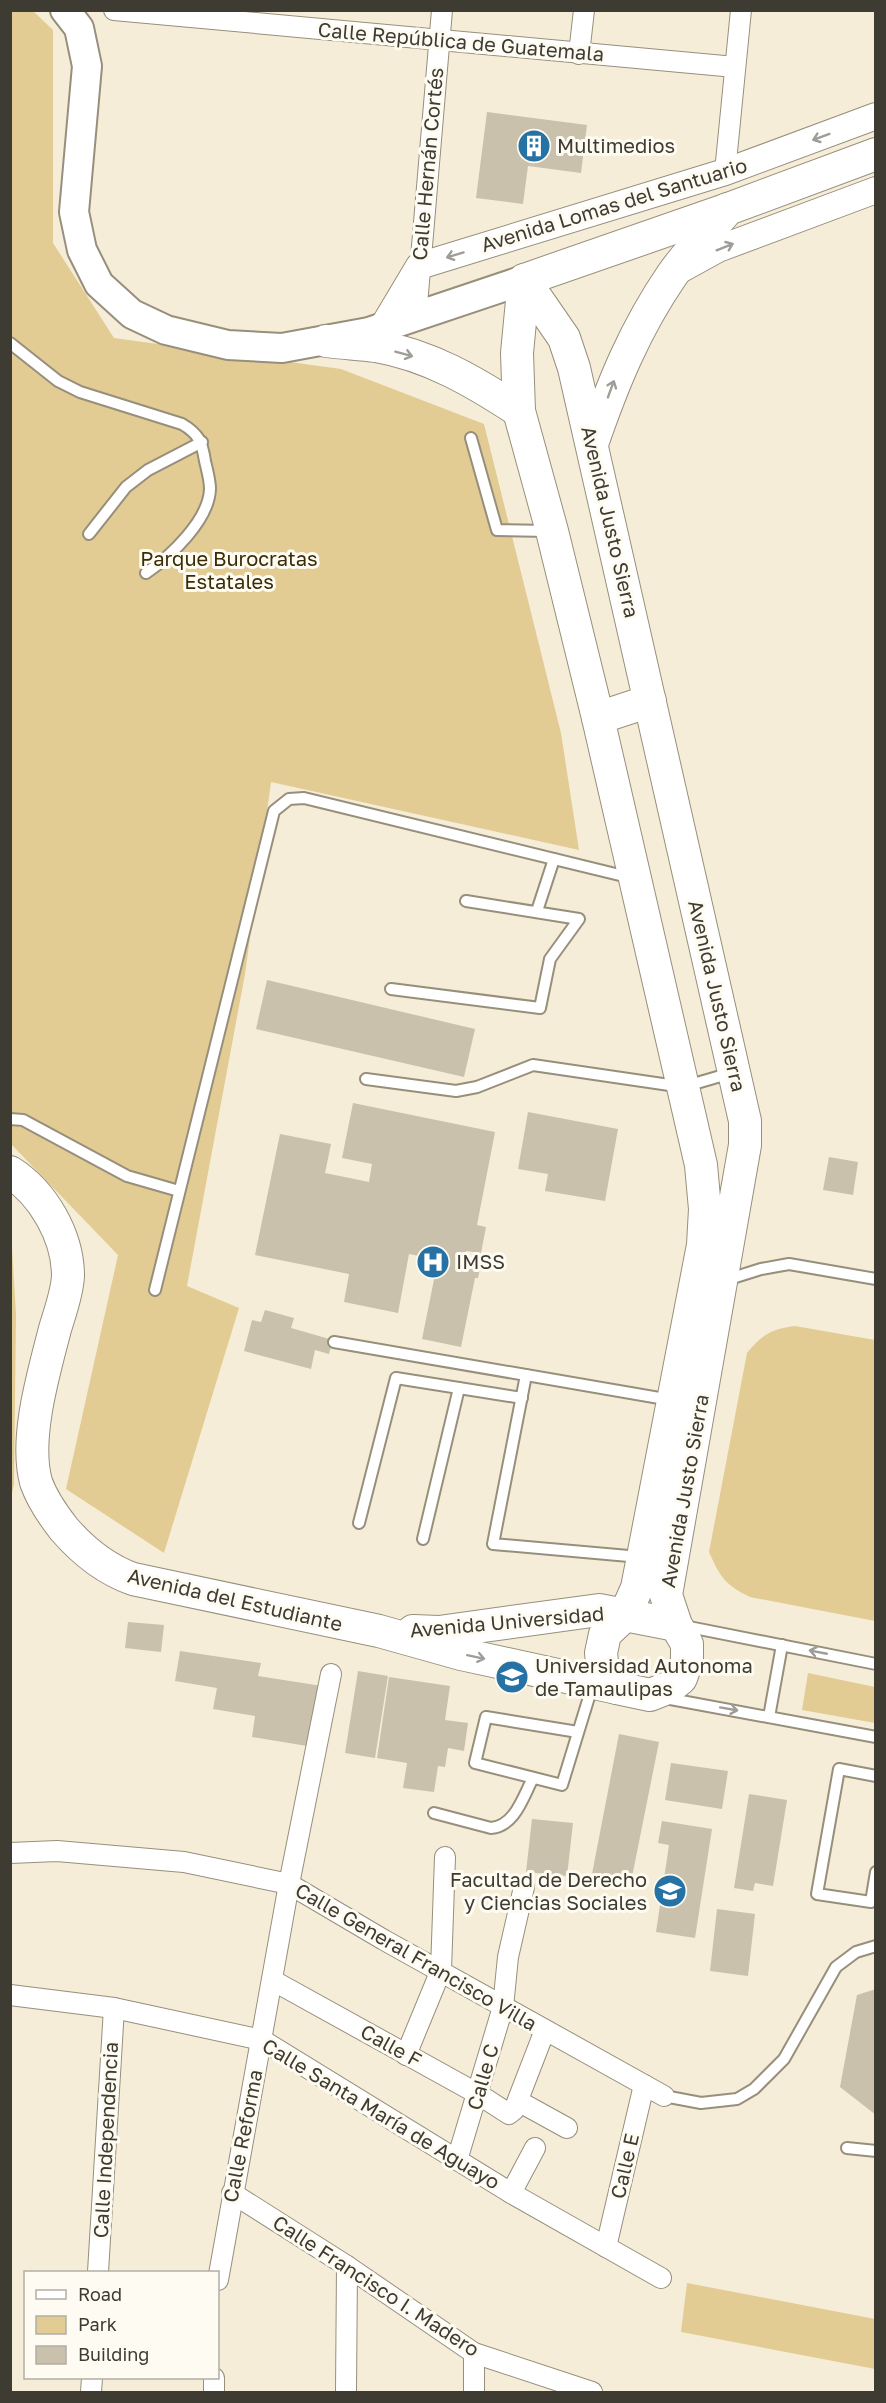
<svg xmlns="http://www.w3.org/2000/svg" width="886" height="2403" viewBox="0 0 886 2403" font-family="'Golos Text',sans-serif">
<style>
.green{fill:#e2cc94}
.building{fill:#c9c1ac}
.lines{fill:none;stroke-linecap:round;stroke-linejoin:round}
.service-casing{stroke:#978f7c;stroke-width:14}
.minor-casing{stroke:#978f7c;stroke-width:22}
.tertiary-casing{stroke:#978f7c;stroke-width:28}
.secondary-casing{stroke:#978f7c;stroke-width:32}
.primary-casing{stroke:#978f7c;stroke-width:34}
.service{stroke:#fff;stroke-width:10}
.minor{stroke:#fff;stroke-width:20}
.tertiary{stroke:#fff;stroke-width:26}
.secondary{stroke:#fff;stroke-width:28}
.primary{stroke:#fff;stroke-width:32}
.oneway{stroke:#9e9d98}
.labels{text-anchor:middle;stroke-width:6;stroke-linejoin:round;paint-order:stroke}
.street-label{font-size:20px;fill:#3e3b32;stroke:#fefbf2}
.poi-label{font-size:20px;fill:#3e3b32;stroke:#fefbf2;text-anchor:start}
.park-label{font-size:20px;fill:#392c07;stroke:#fefbf2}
</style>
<rect width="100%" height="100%" fill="#f6edd8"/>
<g class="green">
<path d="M32,10L53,30V243L114,338L341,369L484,424L561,733L579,850L271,782L245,974L187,1286L239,1308L164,1553L66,1489L118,1255L11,1144L10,11Z"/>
<path d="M11,1231L16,1314L14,1484L11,1498Z"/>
<path d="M795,1326L875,1340V1621L750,1597C725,1585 720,1577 709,1552L747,1353C763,1334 771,1329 795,1326Z"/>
<path d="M808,1673L875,1687V1723L802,1710Z"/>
<path d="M687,2283L875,2319V2369L681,2332Z"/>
</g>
<g class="building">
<path d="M487,112L587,125L581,173L528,166L523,204L476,198Z"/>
<path d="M267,980L475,1029L464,1077L256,1029Z"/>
<path d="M353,1103L495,1132L477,1225L486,1227L481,1253L466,1251L465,1257L482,1260L478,1278H475L461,1347L422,1339L438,1260L409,1254L398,1313L344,1302L349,1274L255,1255L280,1134L331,1144L325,1173L369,1182L372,1164L342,1158Z"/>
<path d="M528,1112L618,1129L605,1201L545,1191L548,1174L518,1169Z"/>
<path d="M829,1157L858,1162L853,1195L823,1190Z"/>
<path d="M265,1310L294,1318L291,1328L333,1340L329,1354L315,1350L311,1369L244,1351L252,1320L261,1322Z"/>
<path d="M128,1622L164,1625L161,1652L125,1648Z"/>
<path d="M180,1651L261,1663L258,1676L322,1686L313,1747L252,1737L255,1716L213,1709L217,1688L175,1681Z"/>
<path d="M358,1671L388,1676L375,1758L345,1753Z"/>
<path d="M389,1677L450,1686L445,1720L468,1723L464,1751L448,1748L445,1767L438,1766L434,1792L403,1788L407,1763L377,1758Z"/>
<path d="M619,1734L659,1742L631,1882L592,1874Z"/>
<path d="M671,1763L728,1771L722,1809L665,1800Z"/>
<path d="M749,1794L787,1800L773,1886L755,1883L753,1891L734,1888Z"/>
<path d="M532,1819L573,1823L567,1876L526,1872Z"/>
<path d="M662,1821L712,1829L695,1938L656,1932L669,1845L658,1843Z"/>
<path d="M717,1909L755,1914L748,1976L710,1971Z"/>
<path d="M876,1989V2115L840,2087L857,1995Z"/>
</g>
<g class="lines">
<g class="service-casing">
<g id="service">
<path d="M10,343L58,381L80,392L182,424C199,434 202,442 205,461C207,470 210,480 210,489C209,520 171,556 146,573"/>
<path d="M471,438L497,530L549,531"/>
<path d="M89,534L126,487L148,470L202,442"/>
<path d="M537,911L554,859"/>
<path d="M391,989L540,1008L550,959L579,919L466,901"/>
<path d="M366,1079L456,1091L477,1087L533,1065L683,1087L731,1073"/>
<path d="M10,1119L23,1120L127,1176L179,1191"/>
<path d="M726,1280L761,1269L789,1264L876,1279"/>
<path d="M155,1290L274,811L289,799L304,798L632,878"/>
<path d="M334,1342L671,1400"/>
<path d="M526,1375L493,1544L640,1557"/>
<path d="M359,1523L396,1378L522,1398"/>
<path d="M423,1539L459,1388"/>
<path d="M684,1626L876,1664"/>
<path d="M665,1698L876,1737"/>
<path d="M769,1717L782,1645"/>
<path d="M578,1732L486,1717L475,1763L562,1785L593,1684"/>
<path d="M876,1776L839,1769L817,1894L871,1902L876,1872"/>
<path d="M434,1813L491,1828C515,1826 523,1797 533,1778"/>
<path d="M664,2096L701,2103L737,2099L754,2089L784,2059L836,1967L856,1952L876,1946"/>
<path d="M847,2148L876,2151"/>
</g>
</g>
<g class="minor-casing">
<g id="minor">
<path d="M114,10L735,67"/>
<path d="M579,54L584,10"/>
<path d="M725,172L741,10"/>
<path d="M416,317L442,10"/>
<path d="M10,1853L57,1851L184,1862L289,1884L384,1940L664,2096"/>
<path d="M272,1980L478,2094L509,2114L514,2110L545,2030"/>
<path d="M10,1995L114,2008L262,2040L511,2193L661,2278"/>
<path d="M406,2055L441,1970L445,1857"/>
<path d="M518,2101L567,2128"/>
<path d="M457,2160L503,2007L508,1957L524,1887"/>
<path d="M232,2193L347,2266L474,2353L592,2392"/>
<path d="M511,2193L535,2148"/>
<path d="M606,2247L644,2085"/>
<path d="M98,2272L114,2008"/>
<path d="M218,2280L289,1884L331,1674"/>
<path d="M91,2392L92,2378"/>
<path d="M214,2392V2378"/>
<path d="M346,2392L347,2266"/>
<path d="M474,2392V2353"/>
</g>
</g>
<g class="tertiary-casing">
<g id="tertiary">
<path d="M678,271L718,249L876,190"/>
<path d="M382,328L419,266L725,172L876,116"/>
</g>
</g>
<g class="secondary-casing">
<path id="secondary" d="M65,10L79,28L87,66L74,212L82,250L99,284L132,314L166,330L228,345L282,348L369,332L524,280"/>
</g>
<g class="primary-casing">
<g id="primary">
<path d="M524,280L564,338L574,368L745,1121V1145L666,1595L676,1625L687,1644V1661L681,1678L670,1687L650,1695L617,1688L603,1672L601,1653L605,1634L625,1615L637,1588L703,1245L705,1209L701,1165L598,718L552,531L519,411L517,353Z"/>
<path d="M524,280L728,209L876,154"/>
<path d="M326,341C342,343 360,344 376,346C429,355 475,382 519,411"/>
<path d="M592,444C613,383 635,329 672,275C688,252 709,231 728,209"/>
<path d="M598,718L650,701"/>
<path d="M10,1172C43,1193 68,1236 68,1276C67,1294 60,1312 55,1329C44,1372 24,1438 36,1482C42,1499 53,1515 64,1529C83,1551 105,1569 133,1579L379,1631L461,1654L617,1688"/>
<path d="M413,1631L439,1632L599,1610L676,1625"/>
</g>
</g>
<use href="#service" class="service"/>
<use href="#minor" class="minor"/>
<use href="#tertiary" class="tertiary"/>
<use href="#secondary" class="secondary"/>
<use href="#primary" class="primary"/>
</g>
<defs><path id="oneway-shaft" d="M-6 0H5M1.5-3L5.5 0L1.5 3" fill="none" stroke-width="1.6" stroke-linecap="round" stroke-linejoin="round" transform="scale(1.5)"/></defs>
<g class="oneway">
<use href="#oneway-shaft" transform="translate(821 137) rotate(160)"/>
<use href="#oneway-shaft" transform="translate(725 247) rotate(-22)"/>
<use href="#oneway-shaft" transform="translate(455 255) rotate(163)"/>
<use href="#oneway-shaft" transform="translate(404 354) rotate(15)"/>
<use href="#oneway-shaft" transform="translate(611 389) rotate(-70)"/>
<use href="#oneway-shaft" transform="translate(818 1652) rotate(-169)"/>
<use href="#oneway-shaft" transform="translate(476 1657) rotate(12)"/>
<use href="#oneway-shaft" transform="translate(729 1709) rotate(10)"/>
</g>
<defs>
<g id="building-disc" transform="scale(1.725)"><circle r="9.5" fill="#2772a5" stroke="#fefbf2"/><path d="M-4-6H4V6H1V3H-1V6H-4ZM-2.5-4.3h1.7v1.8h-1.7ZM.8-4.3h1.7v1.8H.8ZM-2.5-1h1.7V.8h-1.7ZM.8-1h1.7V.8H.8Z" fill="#fff"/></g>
<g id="hospital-disc" transform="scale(1.725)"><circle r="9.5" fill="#2772a5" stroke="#fefbf2"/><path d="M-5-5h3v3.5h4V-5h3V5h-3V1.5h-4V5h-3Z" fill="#fff"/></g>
<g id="university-disc" transform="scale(1.725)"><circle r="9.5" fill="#2772a5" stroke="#fefbf2"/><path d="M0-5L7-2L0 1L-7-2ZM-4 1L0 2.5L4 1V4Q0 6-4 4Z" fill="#fff"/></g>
</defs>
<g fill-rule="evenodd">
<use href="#building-disc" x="534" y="146"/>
<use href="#hospital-disc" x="433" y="1262"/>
<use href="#university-disc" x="512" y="1677"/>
<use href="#university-disc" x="670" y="1891"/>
</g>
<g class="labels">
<g class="street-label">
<text transform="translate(461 42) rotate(5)" y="7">Calle República de Guatemala</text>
<text transform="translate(428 164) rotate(-85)" y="7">Calle Hernán Cortés</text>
<text transform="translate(614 205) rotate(-17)" y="7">Avenida Lomas del Santuario</text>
<text transform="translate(610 522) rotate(77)" y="7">Avenida Justo Sierra</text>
<text transform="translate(717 996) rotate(77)" y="7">Avenida Justo Sierra</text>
<text transform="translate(685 1491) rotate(-80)" y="7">Avenida Justo Sierra</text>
<text transform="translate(235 1600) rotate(13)" y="7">Avenida del Estudiante</text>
<text transform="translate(507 1622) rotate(-5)" y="7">Avenida Universidad</text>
<text transform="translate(416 1957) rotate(30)" y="7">Calle General Francisco Villa</text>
<text transform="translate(391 2046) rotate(29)" y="7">Calle F</text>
<text transform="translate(483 2077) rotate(-74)" y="7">Calle C</text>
<text transform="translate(381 2114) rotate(31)" y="7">Calle Santa María de Aguayo</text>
<text transform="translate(243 2136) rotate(-79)" y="7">Calle Reforma</text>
<text transform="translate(106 2140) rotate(-87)" y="7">Calle Independencia</text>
<text transform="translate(625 2166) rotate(-77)" y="7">Calle E</text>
<text transform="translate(376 2286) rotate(33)" y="7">Calle Francisco I. Madero</text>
</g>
<g class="poi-label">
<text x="557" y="153">Multimedios</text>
<text x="456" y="1269">IMSS</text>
<text x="535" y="1673">Universidad Autonoma<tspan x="535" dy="23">de Tamaulipas</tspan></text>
<text x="647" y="1887" text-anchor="end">Facultad de Derecho<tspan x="647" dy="23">y Ciencias Sociales</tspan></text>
</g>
<g class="park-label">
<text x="229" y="566">Parque Burocratas<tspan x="229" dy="23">Estatales</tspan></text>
</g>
</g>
<rect width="886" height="2403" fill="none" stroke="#3e3b32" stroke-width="24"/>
<rect x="24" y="2271" width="195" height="108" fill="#fefbf2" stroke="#b1aea5" stroke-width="1.5"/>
<rect x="36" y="2290" width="30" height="9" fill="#ffffff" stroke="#b1aea5" stroke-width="1.5"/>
<text x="78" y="2301" font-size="18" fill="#3e3b32">Road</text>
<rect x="36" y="2316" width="30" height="18" fill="#e2cc94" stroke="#b1aea5" stroke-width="1.5"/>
<text x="78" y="2331" font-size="18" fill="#3e3b32">Park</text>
<rect x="36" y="2346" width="30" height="18" fill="#c9c1ac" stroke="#b1aea5" stroke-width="1.5"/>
<text x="78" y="2361" font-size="18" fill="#3e3b32">Building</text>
</svg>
